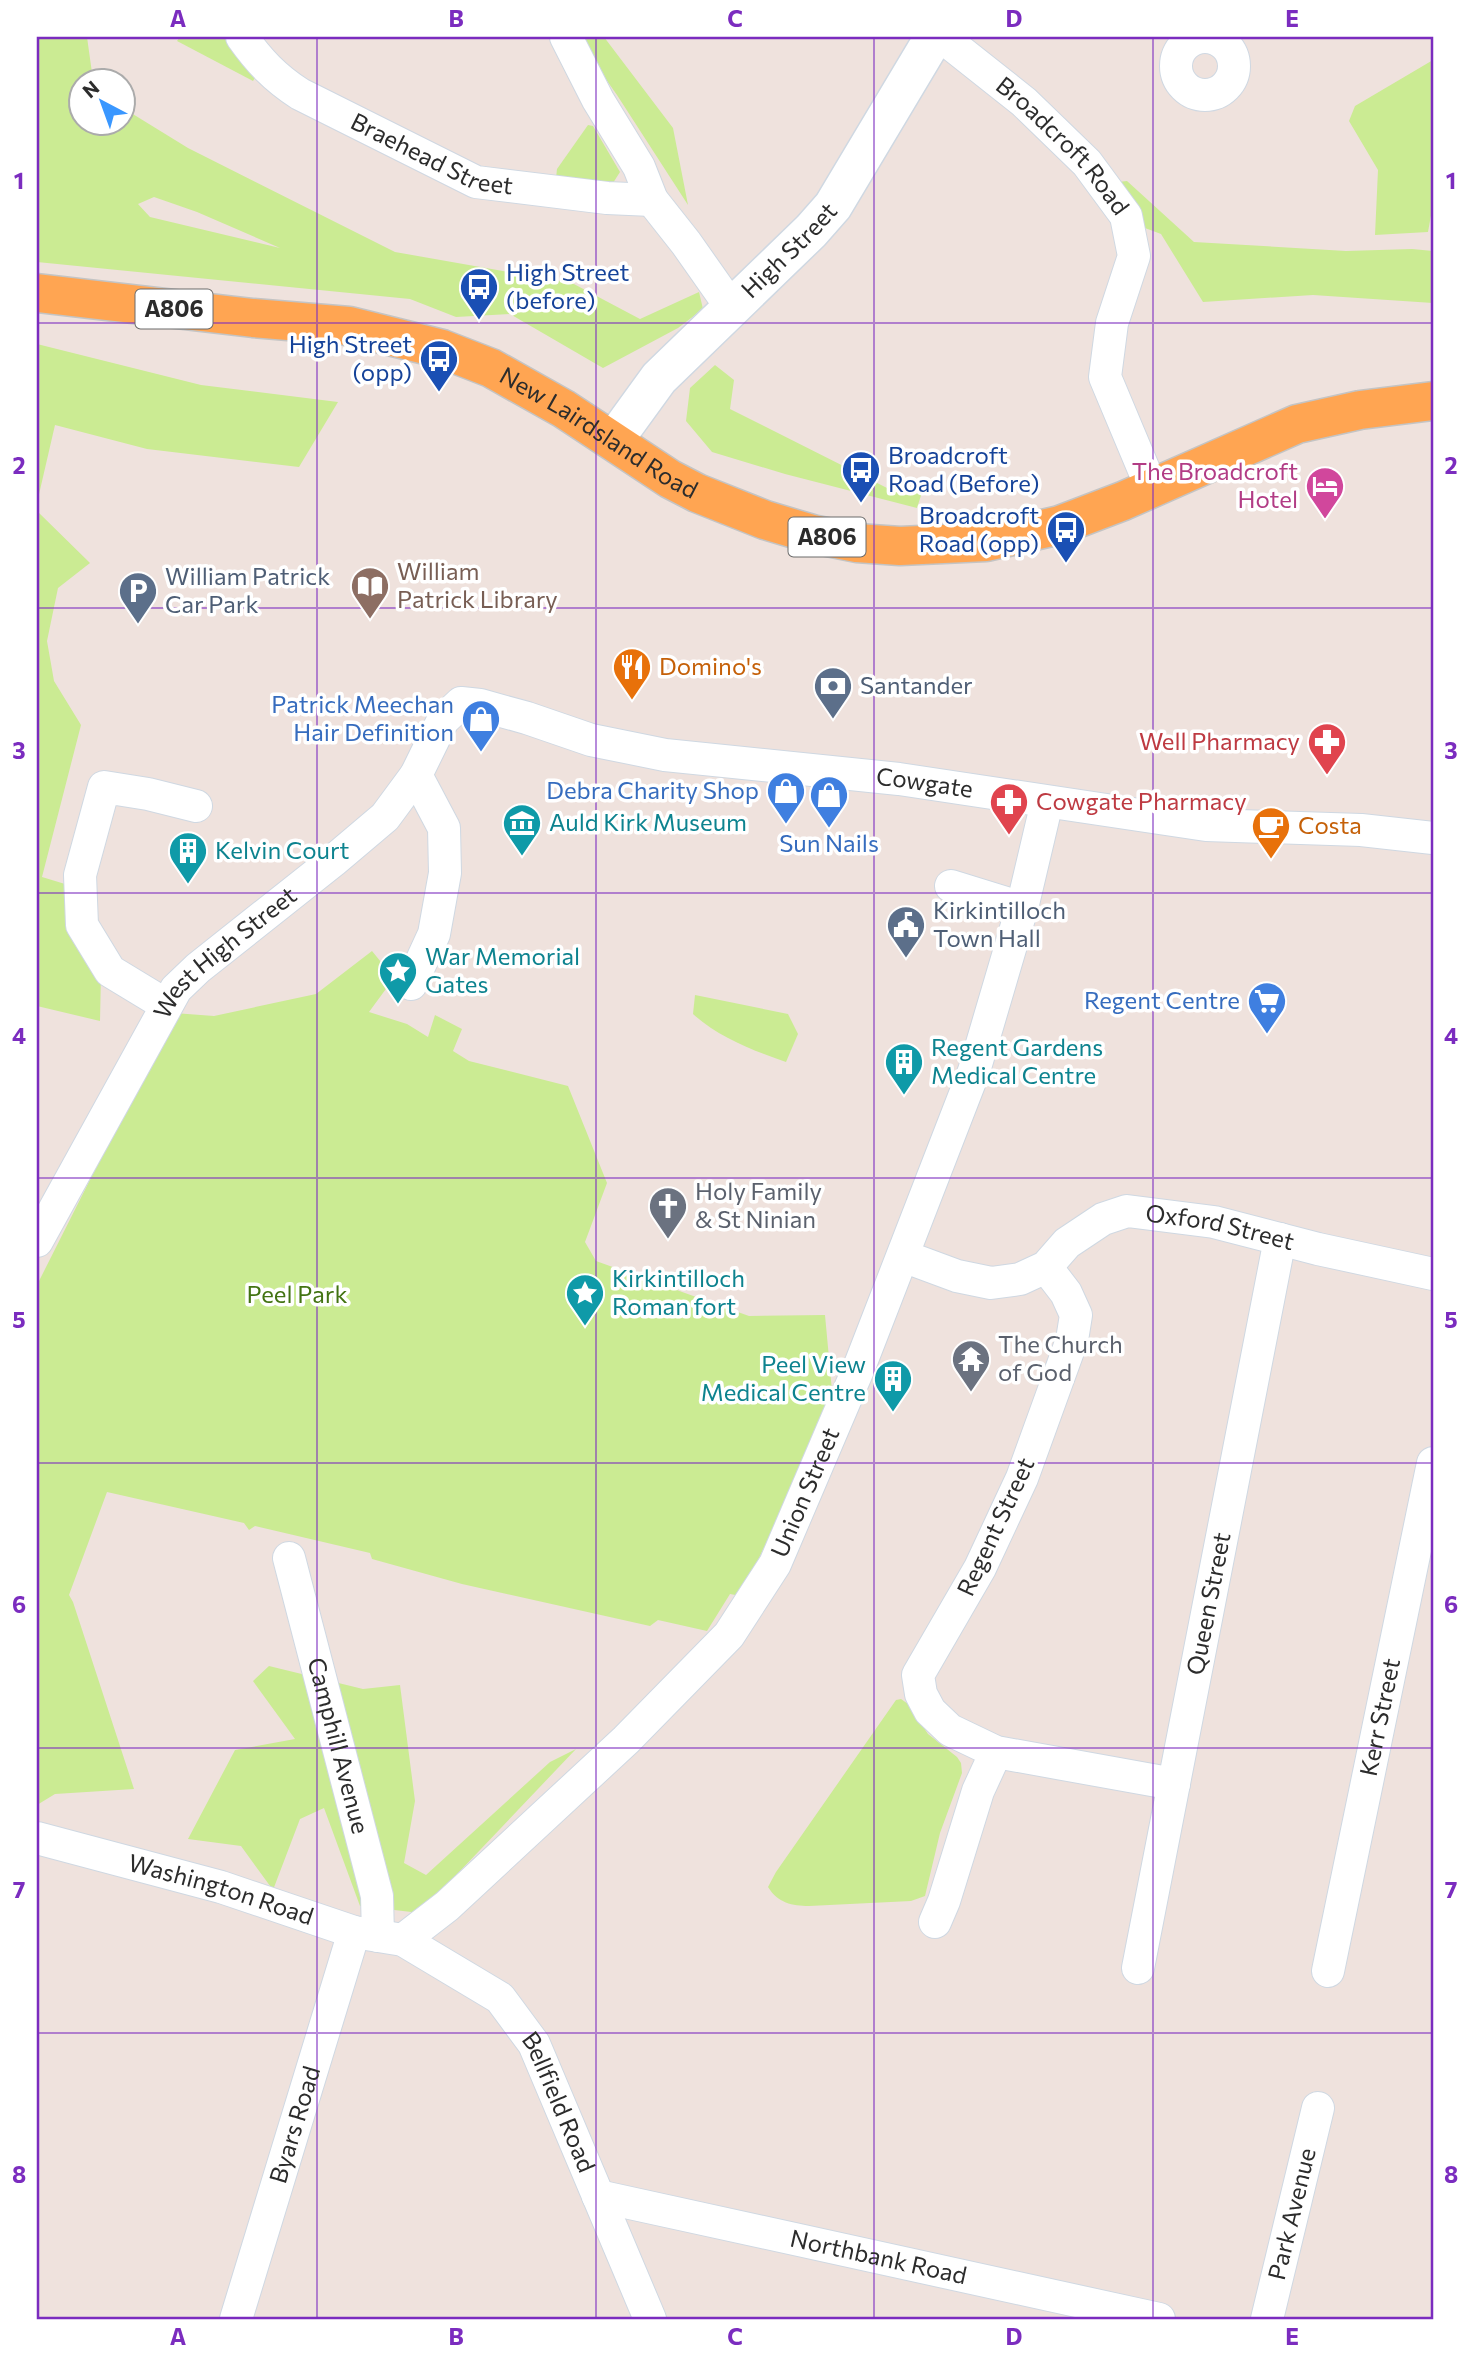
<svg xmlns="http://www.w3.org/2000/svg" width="1470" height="2356" viewBox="0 0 1470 2356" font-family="Commissioner,sans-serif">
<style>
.green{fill:#cbeb93;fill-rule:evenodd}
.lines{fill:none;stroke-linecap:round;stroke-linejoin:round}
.minor-casing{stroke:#cfd8e2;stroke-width:34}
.tertiary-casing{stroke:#cfd8e2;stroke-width:41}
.primary-casing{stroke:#c4c4c4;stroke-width:41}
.minor{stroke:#fff;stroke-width:32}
.tertiary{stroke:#fff;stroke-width:38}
.primary{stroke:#ffa552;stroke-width:38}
.grid{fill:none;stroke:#7b2cbf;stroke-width:2;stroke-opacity:0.55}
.labels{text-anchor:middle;stroke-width:7;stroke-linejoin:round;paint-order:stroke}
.shield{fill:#fff;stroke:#6b6b6b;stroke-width:2}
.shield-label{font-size:23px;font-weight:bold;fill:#2c2c2c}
.street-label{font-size:24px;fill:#2c2c2c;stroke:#fff}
.transit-label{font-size:24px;fill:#164399;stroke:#fff;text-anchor:start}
.hotel-label{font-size:24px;fill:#b23c85;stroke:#fff;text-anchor:end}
.education-label{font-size:24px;fill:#785e54;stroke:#fff;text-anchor:start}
.service-label{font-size:24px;fill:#4e5e75;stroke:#fff;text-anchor:start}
.food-label{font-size:24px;fill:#c56008;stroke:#fff;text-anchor:start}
.shop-label{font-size:24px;fill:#366cbe;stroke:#fff;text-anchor:end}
.health-label{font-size:24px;fill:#be3a42;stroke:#fff;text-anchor:end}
.culture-label{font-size:24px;fill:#0d838f;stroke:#fff;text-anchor:start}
.worship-label{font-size:24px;fill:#5b616d;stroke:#fff;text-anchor:start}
.park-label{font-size:24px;fill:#427312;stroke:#fff}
.neatline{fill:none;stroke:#7b2cbf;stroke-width:2.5}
.grid-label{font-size:23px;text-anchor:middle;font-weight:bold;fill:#7b2cbf}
</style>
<rect width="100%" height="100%" fill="#efe2dd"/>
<g class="green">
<path d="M37,37H87L93,80H80V122H122L123,108L188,148L395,252L572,283L640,319L699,292L703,309L678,328L603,368L510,314L456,317L410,299L37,262ZM154,197L197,212L280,248L150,217L138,204Z"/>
<path d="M180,37H230L256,76L253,81L177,41Z"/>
<path d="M576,37H604L673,128L688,205L617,95Z"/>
<path d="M1433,60V204L1428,232L1375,235L1378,170L1349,121L1355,106Z"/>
<path d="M588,125L593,126L620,172L613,183L556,178L557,169Z"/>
<path d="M1127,181L1194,242L1346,251L1412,249L1433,251V303L1313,295L1203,302L1161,234L1145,228L1109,183Z"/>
<path d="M37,344L201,385L338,402L299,467L147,449L55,425L37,503Z"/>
<path d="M715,365L734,380L730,409L891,490L924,486L917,508L785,474L712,452L686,421L690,388Z"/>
<path d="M37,511L90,563L58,588L47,641L54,681L81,725L42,877L65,884V921L101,973L100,1021L37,1006Z"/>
<path d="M372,951L394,978L369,1012L407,1024L428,1037L435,1015L462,1029L453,1051L469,1061L568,1086L607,1183L585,1242L596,1261L749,1316L825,1315L829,1358L833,1360L830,1369L833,1402L741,1596L730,1594L707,1631L658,1620L650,1626L462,1584L372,1559L370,1553L255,1526L249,1530L244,1523L107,1492L69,1595L73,1602L134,1789L55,1794L37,1805V1285L174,1013L214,1016L316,994Z"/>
<path d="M695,995L788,1014L798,1034L786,1062C754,1051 718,1037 693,1014Z"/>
<path d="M269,1666L363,1689L400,1685L415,1801L404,1863L426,1875L550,1762L576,1749L420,1913L360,1906L324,1808L300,1819L273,1890L241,1846L188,1839L235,1750L295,1739L253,1681Z"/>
<path d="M901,1699L908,1704L928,1734L957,1757L961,1763L962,1773L940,1833L925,1896L911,1901L809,1906C792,1906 778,1903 768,1887L776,1872L896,1700Z"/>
</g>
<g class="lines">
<g class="minor-casing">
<g id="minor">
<circle cx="1205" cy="66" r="29"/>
<path id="s1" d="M242,37C259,61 275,78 300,94L476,182L607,198L652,200"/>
<path d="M566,37L598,100L639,167L652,200L686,243L731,307"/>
<path id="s2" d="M942,37L1024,102L1087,163L1126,216L1134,256L1112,323L1105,377L1152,489"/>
<path d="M951,886L1022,908"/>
<path d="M411,984L434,934L445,873L444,828L416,775"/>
<path d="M166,1005L110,971L82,925L80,875L104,787L148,794L196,806"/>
<path id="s3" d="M37,1241L176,989L198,968L333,861L385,817L416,775L443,720L461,703L480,705L527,718L591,740L665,755L899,779L1206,825L1361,830L1433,838"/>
<path id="s4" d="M903,1256L957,1276L991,1283L1020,1279L1046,1267L1067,1243L1103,1219L1127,1211L1214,1222L1318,1249L1433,1274"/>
<path d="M1046,1267L1066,1293L1076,1315L1072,1340L1022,1478L980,1568L918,1675L921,1694L930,1711L950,1730L996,1752L1174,1784"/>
<path id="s5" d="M289,1558L377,1896L378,1936"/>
<path id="s6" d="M37,1838L221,1887L354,1932L403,1940L500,1998L534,2044L650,2319"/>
<path d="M935,1922L944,1901L978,1791L996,1752"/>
<path id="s7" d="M403,1940L447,1906L626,1740L729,1635L775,1564L860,1365L974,1071L1022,908L1047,802"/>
<path id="s8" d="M1138,1968L1280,1239"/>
<path id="s9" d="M1328,1971L1433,1463"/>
<path id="s10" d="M598,2196L1159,2319"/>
<path id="s11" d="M236,2319L354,1932"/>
<path id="s12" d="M1267,2319L1318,2108"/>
</g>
</g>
<g class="tertiary-casing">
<g id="tertiary">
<path id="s13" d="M614,440L659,378L811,231L833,206L934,37"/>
</g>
</g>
<g class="primary-casing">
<g id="primary">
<path id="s14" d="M37,293L253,318L349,326L442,349L491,368L564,409L670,479L697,493L765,520L812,534L857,543L900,546L986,542L1060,525L1123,501L1297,424L1360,410L1433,401"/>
</g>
</g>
<use href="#minor" class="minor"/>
<use href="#tertiary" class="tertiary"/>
<use href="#primary" class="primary"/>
</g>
<path class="grid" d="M317,37V2319M596,37V2319M874,37V2319M1153,37V2319M37,323H1433M37,608H1433M37,893H1433M37,1178H1433M37,1463H1433M37,1748H1433M37,2033H1433"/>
<defs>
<g id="bus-pin" transform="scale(2.0125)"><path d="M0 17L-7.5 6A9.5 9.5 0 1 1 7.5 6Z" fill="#1a4fb4" stroke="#fff"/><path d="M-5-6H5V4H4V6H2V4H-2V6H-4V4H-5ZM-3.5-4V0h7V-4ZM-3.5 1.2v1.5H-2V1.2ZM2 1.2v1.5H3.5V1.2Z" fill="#fff"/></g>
<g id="hotel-pin" transform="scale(2.0125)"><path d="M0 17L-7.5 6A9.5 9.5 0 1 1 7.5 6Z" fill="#d1479c" stroke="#fff"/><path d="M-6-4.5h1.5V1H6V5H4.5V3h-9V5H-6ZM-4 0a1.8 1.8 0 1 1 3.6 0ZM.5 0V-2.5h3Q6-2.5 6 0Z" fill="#fff"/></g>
<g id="library-pin" transform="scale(2.0125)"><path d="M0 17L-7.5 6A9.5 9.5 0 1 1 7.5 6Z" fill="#8d6e63" stroke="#fff"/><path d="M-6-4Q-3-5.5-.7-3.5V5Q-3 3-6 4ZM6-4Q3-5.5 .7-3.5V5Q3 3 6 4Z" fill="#fff"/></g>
<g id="parking-pin" transform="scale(2.0125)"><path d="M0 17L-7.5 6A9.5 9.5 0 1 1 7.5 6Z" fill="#5c6f8a" stroke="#fff"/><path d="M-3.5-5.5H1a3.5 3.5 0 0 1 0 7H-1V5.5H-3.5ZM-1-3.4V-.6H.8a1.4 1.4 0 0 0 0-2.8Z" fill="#fff"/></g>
<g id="restaurant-pin" transform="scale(2.0125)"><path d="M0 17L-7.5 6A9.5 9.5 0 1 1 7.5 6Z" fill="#e8710a" stroke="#fff"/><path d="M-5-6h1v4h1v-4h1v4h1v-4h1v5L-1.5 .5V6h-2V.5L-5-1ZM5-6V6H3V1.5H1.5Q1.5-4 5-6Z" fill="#fff"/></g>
<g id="bank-pin" transform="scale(2.0125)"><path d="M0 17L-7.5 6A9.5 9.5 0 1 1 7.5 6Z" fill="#5c6f8a" stroke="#fff"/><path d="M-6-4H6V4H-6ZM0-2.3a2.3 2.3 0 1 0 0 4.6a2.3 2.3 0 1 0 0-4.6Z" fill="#fff"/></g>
<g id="shop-pin" transform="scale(2.0125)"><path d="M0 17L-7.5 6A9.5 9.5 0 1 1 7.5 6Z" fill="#3f7fe0" stroke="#fff"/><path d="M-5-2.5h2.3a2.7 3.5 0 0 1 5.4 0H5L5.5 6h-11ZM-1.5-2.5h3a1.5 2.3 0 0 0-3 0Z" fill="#fff"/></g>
<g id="pharmacy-pin" transform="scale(2.0125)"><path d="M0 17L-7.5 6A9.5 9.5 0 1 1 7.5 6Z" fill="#e0444e" stroke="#fff"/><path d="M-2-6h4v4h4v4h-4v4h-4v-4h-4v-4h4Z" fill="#fff"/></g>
<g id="museum-pin" transform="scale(2.0125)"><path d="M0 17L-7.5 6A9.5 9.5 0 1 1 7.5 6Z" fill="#0f9aa8" stroke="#fff"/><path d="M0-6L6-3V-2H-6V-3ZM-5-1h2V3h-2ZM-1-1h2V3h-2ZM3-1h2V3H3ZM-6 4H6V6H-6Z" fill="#fff"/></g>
<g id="cafe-pin" transform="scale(2.0125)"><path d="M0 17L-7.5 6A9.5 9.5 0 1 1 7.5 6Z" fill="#e8710a" stroke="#fff"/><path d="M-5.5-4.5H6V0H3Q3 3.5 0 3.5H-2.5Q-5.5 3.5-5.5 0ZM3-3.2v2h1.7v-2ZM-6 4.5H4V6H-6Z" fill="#fff"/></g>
<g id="building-pin" transform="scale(2.0125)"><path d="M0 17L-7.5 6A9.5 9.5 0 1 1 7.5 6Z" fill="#0f9aa8" stroke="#fff"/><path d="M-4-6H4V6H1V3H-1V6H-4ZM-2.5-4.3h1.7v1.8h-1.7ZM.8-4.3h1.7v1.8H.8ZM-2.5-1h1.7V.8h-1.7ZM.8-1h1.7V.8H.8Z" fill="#fff"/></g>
<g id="civic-pin" transform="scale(2.0125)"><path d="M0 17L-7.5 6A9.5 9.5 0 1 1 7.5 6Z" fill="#5c6f8a" stroke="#fff"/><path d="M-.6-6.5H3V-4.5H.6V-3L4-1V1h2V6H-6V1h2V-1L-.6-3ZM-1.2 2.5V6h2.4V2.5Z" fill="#fff"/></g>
<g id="sight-pin" transform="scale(2.0125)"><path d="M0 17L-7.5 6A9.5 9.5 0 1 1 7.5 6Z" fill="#0f9aa8" stroke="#fff"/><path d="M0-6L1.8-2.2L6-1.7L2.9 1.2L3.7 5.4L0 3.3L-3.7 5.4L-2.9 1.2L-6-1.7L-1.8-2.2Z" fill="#fff"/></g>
<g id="supermarket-pin" transform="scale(2.0125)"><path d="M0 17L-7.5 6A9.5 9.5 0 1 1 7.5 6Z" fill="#3f7fe0" stroke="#fff"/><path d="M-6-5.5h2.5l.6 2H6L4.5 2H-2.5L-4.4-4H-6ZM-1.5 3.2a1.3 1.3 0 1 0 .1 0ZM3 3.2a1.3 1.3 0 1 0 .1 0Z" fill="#fff"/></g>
<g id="church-pin" transform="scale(2.0125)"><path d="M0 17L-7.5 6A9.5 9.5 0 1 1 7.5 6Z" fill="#6b7280" stroke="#fff"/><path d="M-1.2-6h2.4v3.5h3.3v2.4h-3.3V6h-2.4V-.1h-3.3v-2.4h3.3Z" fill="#fff"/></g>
<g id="temple-pin" transform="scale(2.0125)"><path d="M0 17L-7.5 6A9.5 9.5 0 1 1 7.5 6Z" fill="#6b7280" stroke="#fff"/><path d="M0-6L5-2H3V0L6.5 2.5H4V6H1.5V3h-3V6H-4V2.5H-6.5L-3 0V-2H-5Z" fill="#fff"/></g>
</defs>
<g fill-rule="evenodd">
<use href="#bus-pin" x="479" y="287"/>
<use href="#bus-pin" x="439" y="359"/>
<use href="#bus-pin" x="861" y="470"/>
<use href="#hotel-pin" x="1325" y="486"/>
<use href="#bus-pin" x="1066" y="530"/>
<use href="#library-pin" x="370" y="586"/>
<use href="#parking-pin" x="138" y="591"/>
<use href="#restaurant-pin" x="632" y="667"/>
<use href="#bank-pin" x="833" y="686"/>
<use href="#shop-pin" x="481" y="719"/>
<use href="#pharmacy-pin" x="1327" y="742"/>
<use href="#shop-pin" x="786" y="791"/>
<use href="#shop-pin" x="829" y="795"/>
<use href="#pharmacy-pin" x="1009" y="802"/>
<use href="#museum-pin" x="522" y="823"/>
<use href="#cafe-pin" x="1271" y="826"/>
<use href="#building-pin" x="188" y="851"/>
<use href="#civic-pin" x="906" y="925"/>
<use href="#sight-pin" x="398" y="971"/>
<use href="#supermarket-pin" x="1267" y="1001"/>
<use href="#building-pin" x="904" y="1062"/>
<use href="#church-pin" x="668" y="1206"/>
<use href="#sight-pin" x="585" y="1293"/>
<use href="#temple-pin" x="971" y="1359"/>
<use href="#building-pin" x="893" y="1379"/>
</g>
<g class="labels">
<g class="shield">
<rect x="135.5" y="289.5" width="77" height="39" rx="5"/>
<rect x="788.5" y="517.5" width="77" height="39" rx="5"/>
</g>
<g class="shield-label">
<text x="174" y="317">A806</text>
<text x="827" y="545">A806</text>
</g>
<g class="street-label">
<text dy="8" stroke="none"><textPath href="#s2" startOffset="163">Broadcroft Road</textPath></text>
<text dy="8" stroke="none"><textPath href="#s1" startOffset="228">Braehead Street</textPath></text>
<text dy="8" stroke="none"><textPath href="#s13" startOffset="259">High Street</textPath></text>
<text dy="8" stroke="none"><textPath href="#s14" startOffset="588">New Lairdsland Road</textPath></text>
<text dy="8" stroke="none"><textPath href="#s3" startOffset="1169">Cowgate</textPath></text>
<text dy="8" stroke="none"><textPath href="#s3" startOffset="348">West High Street</textPath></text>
<text dy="8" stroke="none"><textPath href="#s4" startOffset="345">Oxford Street</textPath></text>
<text dy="8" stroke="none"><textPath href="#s7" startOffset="609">Union Street</textPath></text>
<text transform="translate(996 1527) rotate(-65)" y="8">Regent Street</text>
<text dy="8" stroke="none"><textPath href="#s8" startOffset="371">Queen Street</textPath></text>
<text dy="8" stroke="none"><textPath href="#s9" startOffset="259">Kerr Street</textPath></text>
<text dy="8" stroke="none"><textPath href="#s5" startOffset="194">Camphill Avenue</textPath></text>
<text dy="8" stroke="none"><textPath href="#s6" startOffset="191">Washington Road</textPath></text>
<text dy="8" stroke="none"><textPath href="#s6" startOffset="614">Bellfield Road</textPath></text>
<text dy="8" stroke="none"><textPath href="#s11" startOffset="203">Byars Road</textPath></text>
<text dy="8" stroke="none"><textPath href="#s12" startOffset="108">Park Avenue</textPath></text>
<text dy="8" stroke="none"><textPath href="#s10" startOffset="287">Northbank Road</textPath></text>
</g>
<g class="transit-label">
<text x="506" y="281">High Street<tspan x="506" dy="28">(before)</tspan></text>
<text x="412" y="353" text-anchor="end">High Street<tspan x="412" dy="28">(opp)</tspan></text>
<text x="888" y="464">Broadcroft<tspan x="888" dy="28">Road (Before)</tspan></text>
<text x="1039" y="524" text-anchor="end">Broadcroft<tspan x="1039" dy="28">Road (opp)</tspan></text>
</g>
<g class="hotel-label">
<text x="1298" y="480">The Broadcroft<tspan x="1298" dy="28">Hotel</tspan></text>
</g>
<g class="education-label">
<text x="397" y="580">William<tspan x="397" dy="28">Patrick Library</tspan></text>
</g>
<g class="service-label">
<text x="165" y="585">William Patrick<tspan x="165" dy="28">Car Park</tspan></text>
<text x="860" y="694">Santander</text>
<text x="933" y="919">Kirkintilloch<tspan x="933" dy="28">Town Hall</tspan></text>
</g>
<g class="food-label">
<text x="659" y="675">Domino's</text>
<text x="1298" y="834">Costa</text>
</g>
<g class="shop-label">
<text x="454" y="713">Patrick Meechan<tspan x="454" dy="28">Hair Definition</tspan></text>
<text x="759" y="799">Debra Charity Shop</text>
<text x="829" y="852" text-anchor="middle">Sun Nails</text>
<text x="1240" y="1009">Regent Centre</text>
</g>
<g class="health-label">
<text x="1300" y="750">Well Pharmacy</text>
<text x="1036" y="810" text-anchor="start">Cowgate Pharmacy</text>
</g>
<g class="culture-label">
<text x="549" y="831">Auld Kirk Museum</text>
<text x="215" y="859">Kelvin Court</text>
<text x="425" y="965">War Memorial<tspan x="425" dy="28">Gates</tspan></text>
<text x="931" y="1056">Regent Gardens<tspan x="931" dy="28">Medical Centre</tspan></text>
<text x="612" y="1287">Kirkintilloch<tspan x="612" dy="28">Roman fort</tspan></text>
<text x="866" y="1373" text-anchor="end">Peel View<tspan x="866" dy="28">Medical Centre</tspan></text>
</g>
<g class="worship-label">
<text x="695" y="1200">Holy Family<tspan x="695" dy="28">&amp; St Ninian</tspan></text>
<text x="998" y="1353">The Church<tspan x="998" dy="28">of God</tspan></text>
</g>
<g class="park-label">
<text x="297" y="1303">Peel Park</text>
</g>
</g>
<rect width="1470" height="2356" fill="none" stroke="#ffffff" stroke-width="77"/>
<g transform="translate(102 102) rotate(319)"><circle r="33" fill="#ffffff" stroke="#ababab" stroke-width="2"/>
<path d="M0-5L12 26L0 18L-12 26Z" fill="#3a97ff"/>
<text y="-10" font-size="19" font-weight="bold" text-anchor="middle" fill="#2c2c2c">N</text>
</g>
<rect x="38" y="38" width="1394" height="2280" class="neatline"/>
<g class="grid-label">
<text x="178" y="27">A</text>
<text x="456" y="27">B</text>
<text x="735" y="27">C</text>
<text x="1014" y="27">D</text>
<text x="1292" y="27">E</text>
<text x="19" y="189">1</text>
<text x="1451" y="189">1</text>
<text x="19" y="474">2</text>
<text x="1451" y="474">2</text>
<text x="19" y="759">3</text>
<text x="1451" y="759">3</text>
<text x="19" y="1044">4</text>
<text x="1451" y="1044">4</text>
<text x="19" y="1328">5</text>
<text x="1451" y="1328">5</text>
<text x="19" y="1613">6</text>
<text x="1451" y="1613">6</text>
<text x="19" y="1898">7</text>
<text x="1451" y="1898">7</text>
<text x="19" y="2183">8</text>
<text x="1451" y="2183">8</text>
<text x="178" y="2345">A</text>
<text x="456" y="2345">B</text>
<text x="735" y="2345">C</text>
<text x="1014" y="2345">D</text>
<text x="1292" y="2345">E</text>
</g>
</svg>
